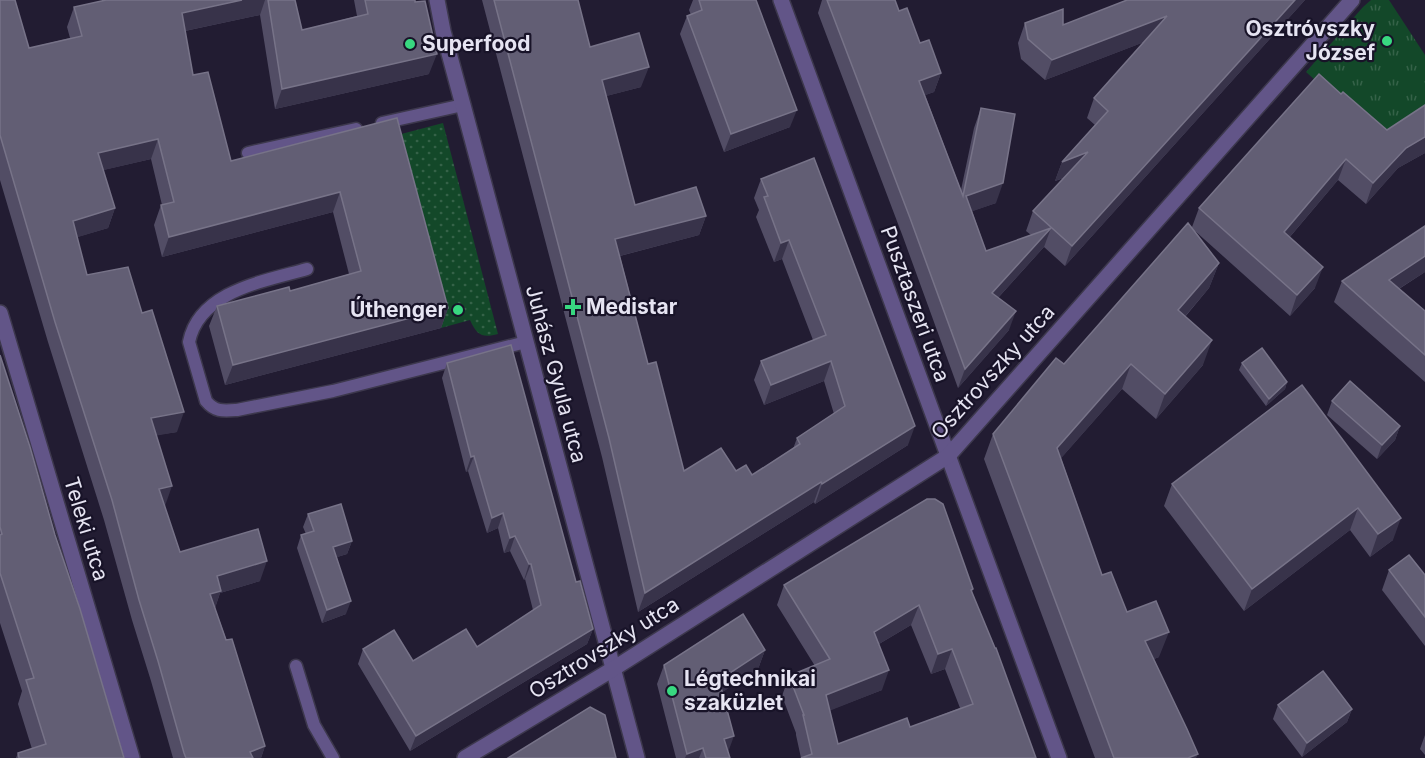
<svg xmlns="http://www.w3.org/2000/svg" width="1425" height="758" viewBox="0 0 1425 758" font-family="Inter,sans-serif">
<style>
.grass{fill:url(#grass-tufts)}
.garden{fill:url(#garden-dots)}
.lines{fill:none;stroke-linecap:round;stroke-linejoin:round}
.service-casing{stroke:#3d384d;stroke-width:15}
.minor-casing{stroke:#3d384d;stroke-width:18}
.service{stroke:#625588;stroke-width:12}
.minor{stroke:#625588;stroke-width:15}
.wall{fill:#524d65;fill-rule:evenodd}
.shaded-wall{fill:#38334a}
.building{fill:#625e74;stroke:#777388;stroke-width:1.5;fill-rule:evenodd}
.poi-dot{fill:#38d880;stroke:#181328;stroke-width:2}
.labels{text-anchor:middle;stroke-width:4.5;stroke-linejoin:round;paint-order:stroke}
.poi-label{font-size:21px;font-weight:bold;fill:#e6e4f2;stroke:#181328;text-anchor:start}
.street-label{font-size:21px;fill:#e6e4f2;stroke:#181328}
</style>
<defs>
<pattern id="grass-tufts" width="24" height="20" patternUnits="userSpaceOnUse" patternTransform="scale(1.5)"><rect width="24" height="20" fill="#134829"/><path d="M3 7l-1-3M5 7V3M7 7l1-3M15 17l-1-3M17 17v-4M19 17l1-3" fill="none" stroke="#356248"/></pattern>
<pattern id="garden-dots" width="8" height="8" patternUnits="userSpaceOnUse" patternTransform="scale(1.5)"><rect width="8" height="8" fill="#134829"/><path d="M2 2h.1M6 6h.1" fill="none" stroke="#356248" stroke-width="1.8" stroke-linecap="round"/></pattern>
</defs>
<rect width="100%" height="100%" fill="#221c32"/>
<path class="grass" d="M1371,0H1389L1425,55V112L1382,139L1306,72L1363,7Z"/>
<path class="garden" d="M443,123L498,334C483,338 477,336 470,320L441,328L390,137Z"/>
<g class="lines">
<g class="service-casing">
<g id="service">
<path d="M382,123L463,105"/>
<path d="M248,153L356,129"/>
<path d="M307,269C265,281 199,291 189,342L206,401C215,412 223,411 237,410L333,391L526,342"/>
<path d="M296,666L314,725L333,758"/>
</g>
</g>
<g class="minor-casing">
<g id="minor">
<path d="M437,0L443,31L463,105L637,758"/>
<path d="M781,0L1059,758"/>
<path d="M0,313L132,758"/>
<path d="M465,758L613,669L948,456L1352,0"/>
</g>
</g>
<use href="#service" class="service"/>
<use href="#minor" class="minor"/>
</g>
<g class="wall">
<path d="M0,0L29,48L70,38L67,27L74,7L106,0H295L302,30L357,16L354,0H415L429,74L275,109L260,15L185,31L193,75L231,161L397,118L448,308L441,328L225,385L209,326L217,306L290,291L349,274L333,212L162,257L154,225L161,205H162L151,159L103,170L115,208L108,228L77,237L87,275L177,432L156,435L164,506L180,552L260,581L220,593L215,608L265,746L261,758H173L151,681L132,620L104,520L48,342L0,180Z"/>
<path d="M482,0H578L590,47L641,87L606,96L635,205L706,216L699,235L620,256L648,364L684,471H736L752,475L793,449L797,438L834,414L824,381L764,405L754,380L761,361L813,340L782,259L774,262L756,217L759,210L754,198L761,179L908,445L815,504L814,502L638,612L602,457Z"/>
<path d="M693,0H756L790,127L724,152L680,34L687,16L691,15L689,10Z"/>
<path d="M822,0H895L899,11L941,73L934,92L925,95L961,190L974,128L981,108L996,203L972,211L986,251L1031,235L1026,231L1033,211L1064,178L1055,181L1062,162L1095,125L1087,118L1094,98L1144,42L1045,80L1021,59L1018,43L1025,23L1063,25L1127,0H1305L1065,266L1044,247L998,298L1009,330L958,388L903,237L818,13Z"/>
<path d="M1341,94L1387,130L1425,105V153L1398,168L1366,204L1338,180L1289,238L1315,288L1290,316L1195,231L1219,263L1209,288L1185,317L1203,365L1156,419L1122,389L1061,458L1102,575L1127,612L1159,657L1154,659L1196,758H1095L984,459L993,434L1064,364L1192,227L1199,208Z"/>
<path d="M1425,272L1399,289L1425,311V382L1334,302L1342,281Z"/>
<path d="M0,355L55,535L124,758H16L18,753L32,749L18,704L22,691L0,623Z"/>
<path d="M447,363L576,582L593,629L587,644L410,751L358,664L363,649L413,661L477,647L533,610L525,579L524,580L510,551L504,553L498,528L487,533L468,471L466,472L442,378Z"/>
<path d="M1242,363L1287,382L1285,389L1266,406L1239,370Z"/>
<path d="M1302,385L1393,540L1370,557L1350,530L1244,611L1164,506L1172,484Z"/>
<path d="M1332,401L1400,426L1395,440L1377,459L1327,415Z"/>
<path d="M308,514L352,541L347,554L337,557L346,614L322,623L297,548L301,535L306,534L303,527Z"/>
<path d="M1389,570L1425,575V646L1382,590Z"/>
<path d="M784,585L973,589L972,592L1036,758H801L796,735V733L782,696L789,676L815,666L777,605ZM911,625L931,674L945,669L960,708L910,727L838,744L830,710L882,690L879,644Z"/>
<path d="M765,650L758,669L722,692L728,752L730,758H676L657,684L664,665Z"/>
<path d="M1278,705L1352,709L1347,722L1302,757L1273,719Z"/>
<path d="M1425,735V755L1420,749Z"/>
</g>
<g class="shaded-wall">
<path d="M242,0H265L260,15L175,33L182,13Z"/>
<path d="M1295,0H1305L1065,266L1072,246Z"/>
<path d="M1167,16L1160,36L1045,80L1052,60Z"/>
<path d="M437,54L429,74L275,109L282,89Z"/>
<path d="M649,67L641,87L595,99L602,80Z"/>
<path d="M941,73L934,92L912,100L919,81Z"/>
<path d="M797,110L790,127L724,152L731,134Z"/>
<path d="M1425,137V153L1398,168L1366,204L1373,183L1406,148Z"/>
<path d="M158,139L151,159L91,173L98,153Z"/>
<path d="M1088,152L1080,172L1055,181L1062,162Z"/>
<path d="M1346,159L1338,180L1276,253L1284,232Z"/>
<path d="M1003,183L996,203L959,216L966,196Z"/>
<path d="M340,192L333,212L162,257L169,237Z"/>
<path d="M115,208L108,228L65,241L73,221Z"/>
<path d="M706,216L699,235L608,259L615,239Z"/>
<path d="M1051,228L1044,247L985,312L992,293Z"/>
<path d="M789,240L782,259L774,262L781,243Z"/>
<path d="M1425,256V272L1381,300L1389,280Z"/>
<path d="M1219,263L1209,288L1169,335L1178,310Z"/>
<path d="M1323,267L1315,288L1290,316L1297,295Z"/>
<path d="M448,308L441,328L225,385L233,365Z"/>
<path d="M1016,311L1009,330L958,388L965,369Z"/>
<path d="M1212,340L1203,365L1156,419L1165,394Z"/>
<path d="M831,361L824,381L764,405L771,385Z"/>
<path d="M1131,364L1122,389L1048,473L1057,448Z"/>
<path d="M1287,382L1285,389L1266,406L1269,399Z"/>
<path d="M184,412L177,432L143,438L151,418Z"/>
<path d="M915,426L908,445L815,504L822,484Z"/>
<path d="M1400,426L1395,440L1377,459L1382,445Z"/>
<path d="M474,456L468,471L466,472L471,457Z"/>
<path d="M821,482L814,502L638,612L645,593Z"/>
<path d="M172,486L165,506L159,489Z"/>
<path d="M1358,508L1350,530L1244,611L1252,589Z"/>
<path d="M503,513L498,528L487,533L492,518Z"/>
<path d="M1401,518L1393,540L1370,557L1378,534Z"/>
<path d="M515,536L510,551L504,553L510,538Z"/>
<path d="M352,541L347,554L328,560L333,547Z"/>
<path d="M267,561L260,581L220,593L214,611L210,594L217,576Z"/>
<path d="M529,564H531L525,579L524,580Z"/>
<path d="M351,601L346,614L322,623L327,610Z"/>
<path d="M919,605L911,625L867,651L874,632Z"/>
<path d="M593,629L587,644L410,751L416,736Z"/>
<path d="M1169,632L1159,657L1136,666L1145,641Z"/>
<path d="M952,649L945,669L931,674L938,654Z"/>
<path d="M765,650L758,669L712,699L719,680Z"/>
<path d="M889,670L882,690L819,715L826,695Z"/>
<path d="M1352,709L1347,722L1302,757L1307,743Z"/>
<path d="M734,736L727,755L724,739Z"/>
<path d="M265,746L261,758H247L250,752Z"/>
<path d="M703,748L699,758H685L687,754Z"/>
<path d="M1198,754L1196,758H1188Z"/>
</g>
<g class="building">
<path d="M0,0H15L29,48L82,36L74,7L106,0H242L182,13L193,75L208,72L231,161L397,118L448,308L233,365L217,306L289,287L290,291L361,271L340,192L169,237L161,205L174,202L158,139L98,153L115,208L73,221L87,275L128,267L142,313L152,310L184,412L151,418L172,486L159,489L180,552L258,529L267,561L217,576L221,591L210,594L226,640L232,639L265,746L250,752L253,758H186L184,753L158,661L139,600L112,500L55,322L0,135Z"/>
<path d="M268,0H295L302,30L368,14L365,0H415V2L425,1L437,54L282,89Z"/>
<path d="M494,0H578L590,47L639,33L649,67L602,80L635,205L696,187L706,216L615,239L648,364L656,362L684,471L721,448L736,471L746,465L752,475L800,444L797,438L845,406L831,361L771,385L761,361L826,335L789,240L781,243L764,197L768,196L761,179L814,158L915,426L822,484L821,482L645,593L609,438Z"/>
<path d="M699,0H756L797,110L731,134L687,16L702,10Z"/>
<path d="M827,0H895L899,11L907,8L920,43L929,40L941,73L919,81L963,196L981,108L1015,114L1003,183L966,196L986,251L1051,228L992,293L1016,311L965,369L910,218Z"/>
<path d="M1127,0H1295L1072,246L1033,211L1088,152L1062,162L1108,111L1094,98L1167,16L1052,60L1028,39L1025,23L1063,9V25Z"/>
<path d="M1319,74L1341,94L1343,92L1387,130L1425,105V137L1406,148L1373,183L1346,159L1284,232L1323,267L1297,295L1199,208Z"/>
<path d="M1188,223L1219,263L1178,310L1212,340L1165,394L1131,364L1057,448L1102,575L1111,572L1127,612L1156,601L1169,632L1145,641L1187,729L1198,754L1188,758H1114L993,434L1056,358L1064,364Z"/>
<path d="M1425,226V256L1389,280L1425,311V355L1342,281Z"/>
<path d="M511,345L576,582L580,581L593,629L416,736L363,649L394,630L413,661L466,629L477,647L541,605L531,564H529L515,536L510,538L503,513L492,518L474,456L471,457L447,363Z"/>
<path d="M1262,348L1287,382L1269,399L1242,363Z"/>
<path d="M0,355L30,447L55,535L80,609L124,758H19L18,753L46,744L26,680L34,678L0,573V535L2,534L0,527Z"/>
<path d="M1350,381L1400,426L1382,445L1332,401Z"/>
<path d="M1302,385L1401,518L1378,534L1358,508L1252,589L1172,484Z"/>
<path d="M927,499H935L943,504L973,589L971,590L995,648H996L1036,758H801L812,754L803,715H804L789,676L830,659L784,585ZM919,605L938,654L952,649L973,704L910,727L907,718L838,744L826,695L889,670L874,632Z"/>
<path d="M341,504L352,541L333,547L351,601L327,610L301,535L314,531L308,514Z"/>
<path d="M1409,555L1425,575V617L1389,570Z"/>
<path d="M743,614L765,650L719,680L734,736L724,739L730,758H706L703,748L687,754L664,665Z"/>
<path d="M1323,671L1352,709L1307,743L1278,705Z"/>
<path d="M590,707L605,715L616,758H508Z"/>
</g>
<g class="poi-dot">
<circle cx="1387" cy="41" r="6"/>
<circle cx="410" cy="44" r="6"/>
<path d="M570 298h6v6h6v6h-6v6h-6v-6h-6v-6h6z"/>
<circle cx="458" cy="310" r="6"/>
<circle cx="672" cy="691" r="6"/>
</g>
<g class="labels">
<g class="poi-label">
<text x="1375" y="36" text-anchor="end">Osztróvszky<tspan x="1375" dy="24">József</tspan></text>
<text x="422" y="51">Superfood</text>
<text x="586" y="314">Medistar</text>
<text x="446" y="317" text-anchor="end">Úthenger</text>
<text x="684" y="686">Légtechnikai<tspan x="684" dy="24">szaküzlet</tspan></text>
</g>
<g class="street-label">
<text transform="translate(915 304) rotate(70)" y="7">Pusztaszeri utca</text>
<text transform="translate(993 372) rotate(-48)" y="7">Osztrovszky utca</text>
<text transform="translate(556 374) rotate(75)" y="7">Juhász Gyula utca</text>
<text transform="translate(86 529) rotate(73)" y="7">Teleki utca</text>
<text transform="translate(604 648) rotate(-32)" y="7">Osztrovszky utca</text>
</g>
</g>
</svg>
